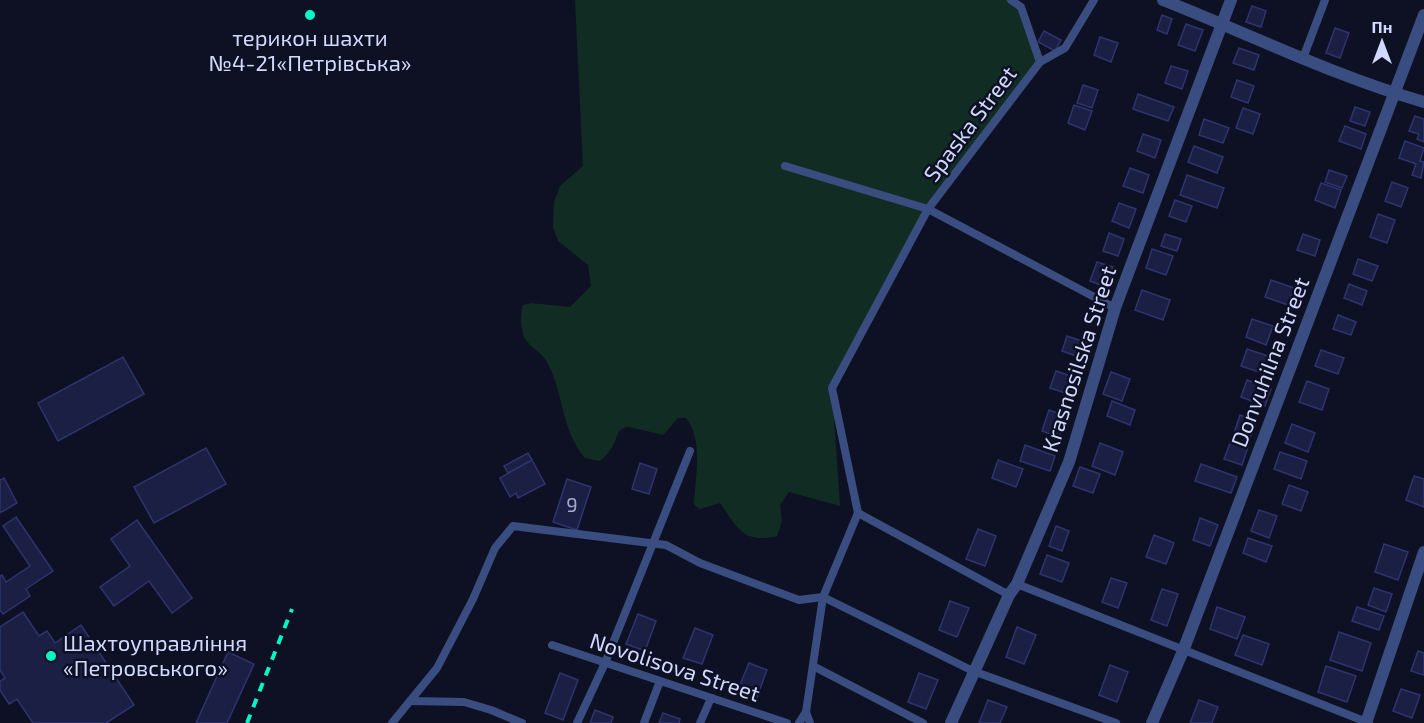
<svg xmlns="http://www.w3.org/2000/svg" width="1424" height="723" viewBox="0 0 1424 723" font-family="'Exo 2',sans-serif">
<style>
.green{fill:#112d23}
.building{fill:#1b1f43;stroke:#2d346f;stroke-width:1.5}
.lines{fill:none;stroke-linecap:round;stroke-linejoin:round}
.lane{stroke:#3a4d81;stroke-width:8}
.street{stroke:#3a4d81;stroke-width:12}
.rail{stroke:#05f6c5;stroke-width:4;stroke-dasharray:9 8;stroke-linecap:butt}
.poi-dot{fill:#05f6c5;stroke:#0e1123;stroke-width:2}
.labels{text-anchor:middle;stroke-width:5;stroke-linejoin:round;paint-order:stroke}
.number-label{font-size:20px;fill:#a4aacf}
.poi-label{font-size:22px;fill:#d1d9fe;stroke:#0e1123}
.street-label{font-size:22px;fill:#d1d9fe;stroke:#0e1123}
</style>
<rect width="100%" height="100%" fill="#0e1123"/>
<path class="green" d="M575,0H1011L1021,7L1040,62L928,209L832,388L840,506L789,492L780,505L782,521L777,536C743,544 738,528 720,503L700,509L694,505C695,478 704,440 686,418H678L663,435L634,428L626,427L619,431C614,443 611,454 599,461L585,458C561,430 564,394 548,364C541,351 532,349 526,340C520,331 520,314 523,305L531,303L570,307L591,286L588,265L558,241L553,227L554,202L560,186L583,166Z"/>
<g class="building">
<path d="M1252,6L1266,11L1261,27L1246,22Z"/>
<path d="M1162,15L1172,19L1167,34L1157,30Z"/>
<path d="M1186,24L1203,30L1195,51L1178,45Z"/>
<path d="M1335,28L1349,33L1340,58L1326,53Z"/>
<path d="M1044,31L1061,40L1055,51L1038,42Z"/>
<path d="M1100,37L1118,43L1111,62L1094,55Z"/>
<path d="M1239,48L1259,55L1254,70L1233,63Z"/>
<path d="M1171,66L1188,71L1182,89L1165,83Z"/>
<path d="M1237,80L1254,86L1248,103L1231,97Z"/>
<path d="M1083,85L1098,90L1092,108L1077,103Z"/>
<path d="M1138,94L1174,107L1168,121L1133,109Z"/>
<path d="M1074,105L1092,111L1085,130L1068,123Z"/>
<path d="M1355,107L1370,112L1365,126L1350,121Z"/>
<path d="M1243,108L1260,114L1253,134L1236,128Z"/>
<path d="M1415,116L1424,119V142L1417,139L1419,134L1409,131Z"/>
<path d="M1204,119L1229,128L1223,143L1199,135Z"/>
<path d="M1345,126L1366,134L1361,149L1339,141Z"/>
<path d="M1143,134L1161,140L1155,158L1137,151Z"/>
<path d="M1405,141L1424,148L1420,161L1424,162L1421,178L1412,175L1416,164L1399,158Z"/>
<path d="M1194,146L1223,157L1217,173L1188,162Z"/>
<path d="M1130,168L1149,175L1143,193L1123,186Z"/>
<path d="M1329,170L1347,176L1342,188L1325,182Z"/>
<path d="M1187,175L1224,188L1217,208L1180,195Z"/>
<path d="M1392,182L1408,188L1401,207L1385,201Z"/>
<path d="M1321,183L1341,190L1335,208L1315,200Z"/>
<path d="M1175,200L1192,206L1186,222L1169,216Z"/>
<path d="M1119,203L1136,209L1129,228L1112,221Z"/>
<path d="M1378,214L1395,220L1387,243L1370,237Z"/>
<path d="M1109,233L1124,239L1118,256L1103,251Z"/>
<path d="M1165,234L1181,239L1177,251L1161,246Z"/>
<path d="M1303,234L1320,240L1315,256L1297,250Z"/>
<path d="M1152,249L1173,256L1166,275L1146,268Z"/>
<path d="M1358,259L1378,266L1372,281L1353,274Z"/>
<path d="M1097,262L1113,267L1106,287L1090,281Z"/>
<path d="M1271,280L1294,288L1288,305L1265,297Z"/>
<path d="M1349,284L1367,291L1362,305L1344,298Z"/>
<path d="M1142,290L1170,300L1163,320L1135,310Z"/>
<path d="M1338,315L1356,322L1351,335L1333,329Z"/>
<path d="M1252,319L1273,326L1266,345L1246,337Z"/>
<path d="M1067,336L1093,345L1088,360L1062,351Z"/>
<path d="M1247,349L1268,356L1262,373L1241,366Z"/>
<path d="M1321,350L1344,358L1338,374L1315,366Z"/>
<path d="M123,357L144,394L58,441L38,403Z"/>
<path d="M1056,371L1080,379L1074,396L1050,388Z"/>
<path d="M1111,372L1130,379L1122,401L1103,394Z"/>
<path d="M1247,380L1271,389L1265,406L1241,397Z"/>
<path d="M1307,381L1329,389L1322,410L1299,402Z"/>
<path d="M1112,401L1135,410L1130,425L1107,416Z"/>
<path d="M1049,410L1066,416L1059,437L1042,431Z"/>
<path d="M1240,415L1256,421L1250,438L1234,433Z"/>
<path d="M1292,424L1315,433L1308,452L1285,443Z"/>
<path d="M1231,441L1248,447L1242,465L1224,459Z"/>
<path d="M1100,443L1123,452L1115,475L1092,466Z"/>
<path d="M1025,445L1055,456L1050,471L1020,461Z"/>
<path d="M206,448L226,484L154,523L134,487Z"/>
<path d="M1280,452L1307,461L1301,479L1274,469Z"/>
<path d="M528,453L532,460L508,473L504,466Z"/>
<path d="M532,460L545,484L518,498L516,493L510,497L500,478Z"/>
<path d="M998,460L1023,469L1016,487L992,478Z"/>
<path d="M640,463L657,469L649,494L632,489Z"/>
<path d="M1201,464L1237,477L1231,493L1195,481Z"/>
<path d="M1080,467L1100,474L1093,493L1073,486Z"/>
<path d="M1414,476L1424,479V507L1406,500Z"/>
<path d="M4,478L17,503L0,513V480Z"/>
<path d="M567,479L591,487L577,530L553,522Z"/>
<path d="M1289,485L1308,492L1301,511L1282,504Z"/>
<path d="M1259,510L1277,516L1269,538L1251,531Z"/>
<path d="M16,517L53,571L26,589L30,596L3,614L0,610V576L2,575L6,582L30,566L3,526Z"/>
<path d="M1200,518L1218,525L1210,546L1193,540Z"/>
<path d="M137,520L192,598L172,613L149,581L114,606L100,587L130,566L111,539Z"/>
<path d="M1056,526L1069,531L1062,551L1049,546Z"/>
<path d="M978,529L996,536L985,566L966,559Z"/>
<path d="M1154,535L1174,543L1166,564L1146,557Z"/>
<path d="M1248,538L1272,546L1266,562L1243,553Z"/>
<path d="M1384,544L1408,552L1398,580L1375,572Z"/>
<path d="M1047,555L1069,563L1062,582L1040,574Z"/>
<path d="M1111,578L1127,583L1118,608L1102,602Z"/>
<path d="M1374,588L1392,594L1386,612L1368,605Z"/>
<path d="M1162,589L1178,594L1167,626L1151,620Z"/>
<path d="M950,601L969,608L957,637L939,630Z"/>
<path d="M1217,607L1245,617L1237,639L1210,629Z"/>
<path d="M1357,607L1384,616L1379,630L1352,621Z"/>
<path d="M23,612L39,636L47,631L55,643L81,625L134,705L106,723H33L17,699L9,704L0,690V681L5,678L0,670V627Z"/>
<path d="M638,614L656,621L645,651L626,644Z"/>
<path d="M1017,627L1036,635L1024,664L1006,657Z"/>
<path d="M695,628L713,635L702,664L683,658Z"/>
<path d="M1339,632L1371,643L1362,671L1330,660Z"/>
<path d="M1243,635L1269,644L1262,665L1235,655Z"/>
<path d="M1418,651L1424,653V675L1411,671Z"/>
<path d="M228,652L254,664L227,723H196Z"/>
<path d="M749,663L767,670L756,700L737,692Z"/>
<path d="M1110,665L1128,672L1117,702L1099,695Z"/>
<path d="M1326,666L1356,676L1347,702L1318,692Z"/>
<path d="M560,673L578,680L563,720L545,713Z"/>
<path d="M919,673L938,680L926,709L908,702Z"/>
<path d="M1401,689L1420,695L1412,718L1393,711Z"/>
<path d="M988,700L1007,707L1000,723H979Z"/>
<path d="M1199,700L1218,707L1212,723H1190Z"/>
<path d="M595,710L613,717L611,723H590Z"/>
<path d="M663,713L680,719L679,723H659Z"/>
</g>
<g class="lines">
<g class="lane">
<path d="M1303,58L1325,0"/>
<path d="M1040,62L1065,48L1094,0"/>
<path d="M785,166L928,209L1115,308"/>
<path d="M858,513L1009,595"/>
<path d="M1017,584L1369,723"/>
<path d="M552,645L787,723"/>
<path d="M813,666L923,723"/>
<path d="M410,701L464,702L491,710L522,723"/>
<path d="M392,723L437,668L473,599L495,548L513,526L666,545L700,563L799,600L823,597L973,671L1116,723"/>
<path d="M577,723L605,663L690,451"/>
<path d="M644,723L660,681"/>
<path d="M700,723L711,698"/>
<path d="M799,723L806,712"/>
<path d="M810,723L806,712L823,597L858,513L832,388L928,209L1040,62L1021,7L1011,0"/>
</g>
<g class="street">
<path d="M1163,0C1249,34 1334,76 1424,102"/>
<path d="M951,723L1009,595L1017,584L1069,462L1115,308L1231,0"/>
<path d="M1152,723L1183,651L1424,15"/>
<path d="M1366,723L1424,552"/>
</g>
<path class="rail" d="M247,723L292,609"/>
</g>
<g class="poi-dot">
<circle cx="310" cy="15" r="6"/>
<circle cx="51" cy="656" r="6"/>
</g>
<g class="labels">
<g class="number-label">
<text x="572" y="512">9</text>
</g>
<g class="poi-label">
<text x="310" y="46">терикон шахти<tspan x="310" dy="25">№4-21«Петрівська»</tspan></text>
<text x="63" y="651" text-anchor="start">Шахтоуправління<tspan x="63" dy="25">«Петровського»</tspan></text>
</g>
<g class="street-label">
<text transform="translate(970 124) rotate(-53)" y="8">Spaska Street</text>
<text transform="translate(1079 359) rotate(-72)" y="8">Krasnosilska Street</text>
<text transform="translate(1270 362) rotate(-69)" y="8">Donvuhilna Street</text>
<text transform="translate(675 667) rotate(18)" y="8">Novolisova Street</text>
</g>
</g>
<g transform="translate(1382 42)" stroke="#0e1123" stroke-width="4.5" paint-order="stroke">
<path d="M0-4.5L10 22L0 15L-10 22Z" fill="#d1d9fe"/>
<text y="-9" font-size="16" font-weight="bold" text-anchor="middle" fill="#d1d9fe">Пн</text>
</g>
</svg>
